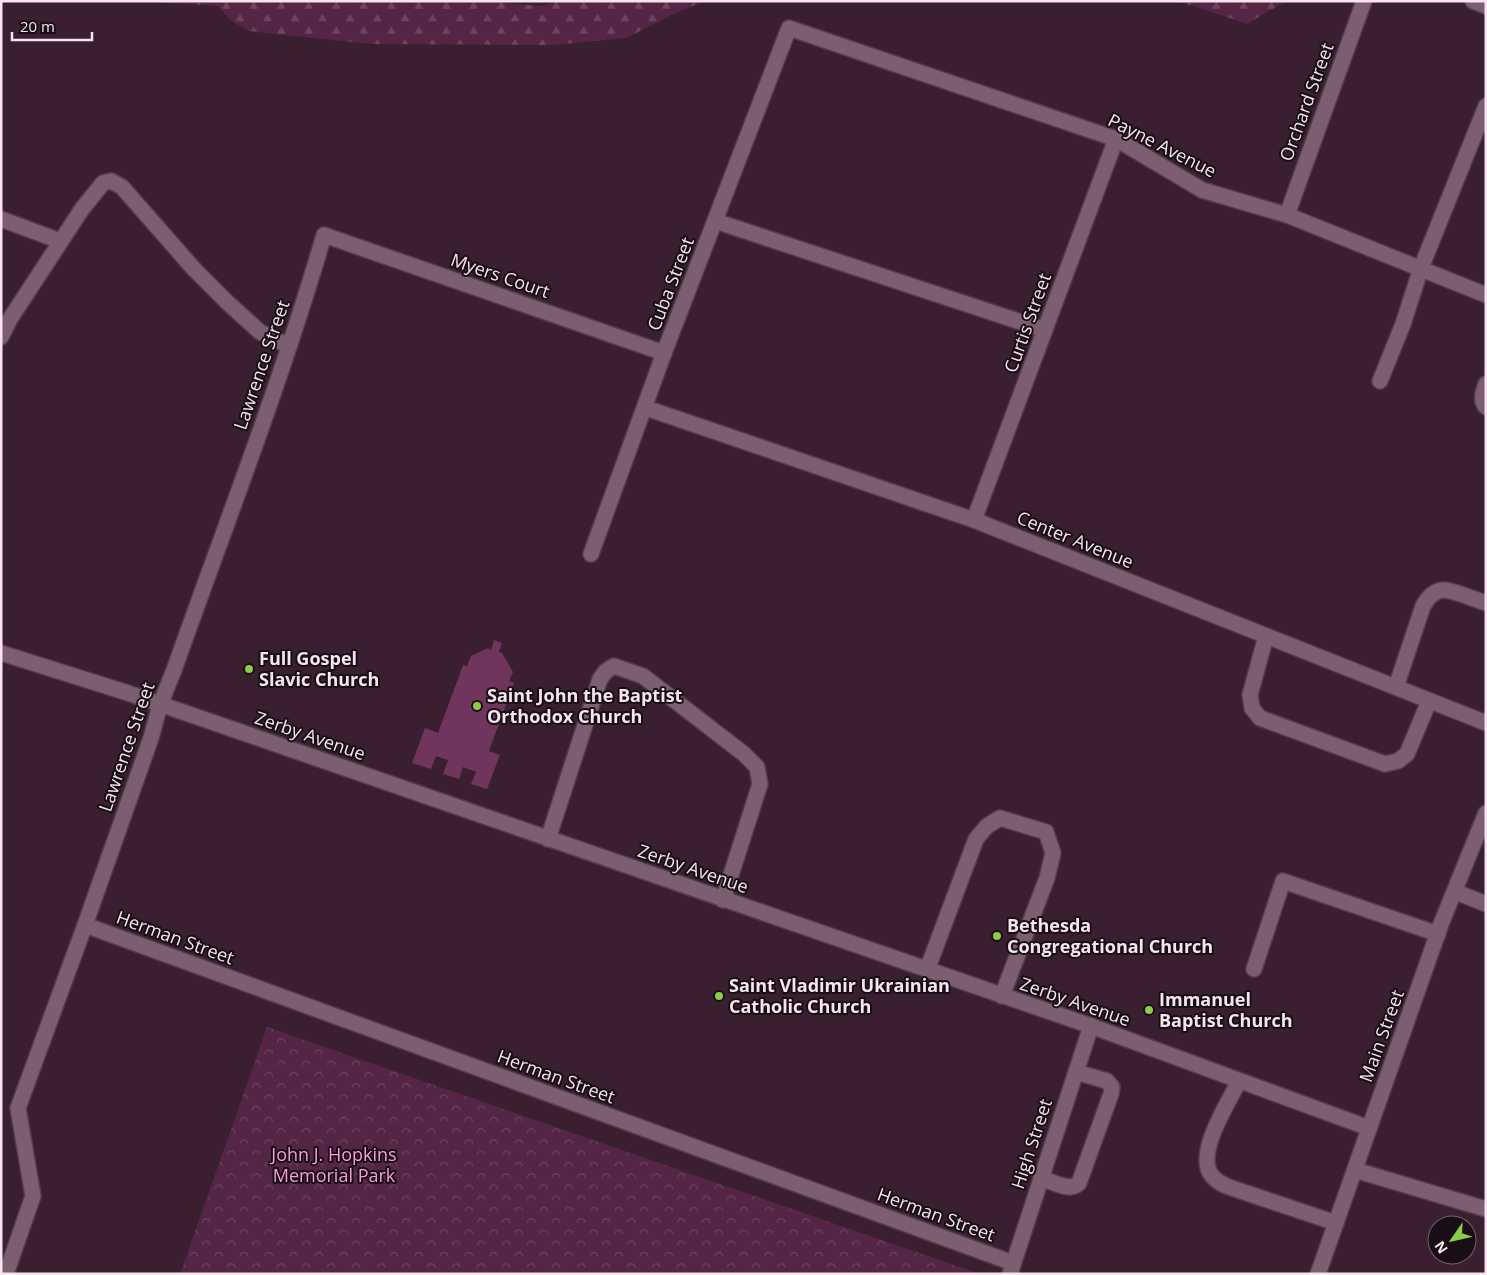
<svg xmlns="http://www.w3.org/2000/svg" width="1487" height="1275" viewBox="0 0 1487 1275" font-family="'Open Sans',sans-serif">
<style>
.forest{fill:url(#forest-firs)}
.park{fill:url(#park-crowns)}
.building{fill:#6f355c}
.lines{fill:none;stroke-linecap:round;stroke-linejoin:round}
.minor-casing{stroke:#533d4b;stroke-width:18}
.minor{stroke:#7c5e70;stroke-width:15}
.poi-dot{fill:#8bce46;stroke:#190e15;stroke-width:2}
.labels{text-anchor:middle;stroke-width:4;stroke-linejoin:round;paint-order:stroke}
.street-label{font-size:18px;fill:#f6e5ef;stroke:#190e15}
.poi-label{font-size:18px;font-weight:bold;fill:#f6e5ef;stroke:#190e15;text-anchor:start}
.park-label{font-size:18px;fill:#f89ed7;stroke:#190e15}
</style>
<defs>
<pattern id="forest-firs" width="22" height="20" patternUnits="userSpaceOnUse" patternTransform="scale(1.25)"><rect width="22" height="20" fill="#542544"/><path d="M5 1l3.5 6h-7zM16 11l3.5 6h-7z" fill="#6d445f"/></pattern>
<pattern id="park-crowns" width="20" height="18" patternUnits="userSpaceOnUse" patternTransform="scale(1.25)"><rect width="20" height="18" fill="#542544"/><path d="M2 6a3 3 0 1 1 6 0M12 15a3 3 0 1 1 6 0" fill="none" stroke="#6d445f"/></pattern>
</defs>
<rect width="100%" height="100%" fill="#391f30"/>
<g class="forest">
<path d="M137,1H484L540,6L560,1H705L678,12L626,38L552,45L371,44L248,31L230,20L218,6Z"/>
<path d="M1173,1H1286L1247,24L1194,6Z"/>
</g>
<path class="park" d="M267,1027L980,1274H180Z"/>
<path class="building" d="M494,640L502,643L499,652L502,653L513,672L509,681L514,683L489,751L500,755L487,789L471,784L476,772L463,767L459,779L443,774L448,760L436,756L431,769L412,763L425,728L438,733L463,665L467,666L471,656L488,648L491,650Z"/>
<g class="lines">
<g class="minor-casing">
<g id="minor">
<path d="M1473,1L1486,6"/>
<path d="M1287,215L1364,1"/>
<path d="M1,219L60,241"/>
<path d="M715,221L1045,330"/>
<path d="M1,337L10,319L82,209L103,183L111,181L122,187L194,269L228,303L260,332L289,346"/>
<path d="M1380,381L1403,324L1421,268L1486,106"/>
<path d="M1486,384C1483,392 1480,400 1486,407"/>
<path d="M646,408L974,520L1486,723"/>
<path d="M974,520L1116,139"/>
<path d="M591,554L664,353L789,28L1116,139L1202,190L1287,215L1486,295"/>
<path d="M1266,636L1250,695L1252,708L1260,718L1385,764L1398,761L1407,754L1429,701"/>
<path d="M1,653L128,693L1091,1026L1369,1128"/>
<path d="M1396,687L1423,606C1427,599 1434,590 1444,590C1453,590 1476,600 1486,603"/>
<path d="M548,839L600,679L606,671L614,666L643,676L744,754L757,767L760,784L723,900"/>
<path d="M1456,892L1486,904"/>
<path d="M85,925L1013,1263"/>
<path d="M1254,969L1283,881L1438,934"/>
<path d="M927,970L976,839L987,826L1000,818L1046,832L1053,853L1047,878L1002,996"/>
<path d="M1239,1081C1229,1102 1197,1150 1210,1173C1214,1180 1221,1184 1229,1187L1336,1223"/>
<path d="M1355,1170L1486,1209"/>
<path d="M1041,1178C1052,1181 1070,1193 1079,1183L1111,1094L1112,1087L1107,1081L1076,1072"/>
<path d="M6,1274L33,1196L18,1108L85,925L151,738L160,705L174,670C225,526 281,383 324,235L664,353"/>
<path d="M1010,1274L1091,1026"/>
<path d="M1318,1274L1441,924L1486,813"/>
</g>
</g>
<use href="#minor" class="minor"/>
</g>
<g class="poi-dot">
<circle cx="249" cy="669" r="5"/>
<circle cx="477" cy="706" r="5"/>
<circle cx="997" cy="936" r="5"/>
<circle cx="719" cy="996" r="5"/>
<circle cx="1149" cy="1010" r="5"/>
</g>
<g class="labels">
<g class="street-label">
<text transform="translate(1307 102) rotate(-70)" y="6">Orchard Street</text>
<text transform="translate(1162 146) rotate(27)" y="6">Payne Avenue</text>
<text transform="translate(500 276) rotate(19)" y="6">Myers Court</text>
<text transform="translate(671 284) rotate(-69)" y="6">Cuba Street</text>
<text transform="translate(1028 323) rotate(-70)" y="6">Curtis Street</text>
<text transform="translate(262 365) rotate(-71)" y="6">Lawrence Street</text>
<text transform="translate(1075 540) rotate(22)" y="6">Center Avenue</text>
<text transform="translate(310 736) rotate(19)" y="6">Zerby Avenue</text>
<text transform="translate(127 747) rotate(-71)" y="6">Lawrence Street</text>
<text transform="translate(693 869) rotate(19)" y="6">Zerby Avenue</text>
<text transform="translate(175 938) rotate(20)" y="6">Herman Street</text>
<text transform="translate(1075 1002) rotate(19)" y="6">Zerby Avenue</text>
<text transform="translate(1382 1036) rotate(-70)" y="6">Main Street</text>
<text transform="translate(556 1077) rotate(20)" y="6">Herman Street</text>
<text transform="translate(1032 1144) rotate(-72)" y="6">High Street</text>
<text transform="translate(936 1215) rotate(20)" y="6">Herman Street</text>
</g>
<g class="poi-label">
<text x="259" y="665">Full Gospel<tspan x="259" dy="21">Slavic Church</tspan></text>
<text x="487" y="702">Saint John the Baptist<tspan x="487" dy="21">Orthodox Church</tspan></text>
<text x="1007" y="932">Bethesda<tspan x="1007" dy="21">Congregational Church</tspan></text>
<text x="729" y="992">Saint Vladimir Ukrainian<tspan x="729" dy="21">Catholic Church</tspan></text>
<text x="1159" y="1006">Immanuel<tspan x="1159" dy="21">Baptist Church</tspan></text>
</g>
<g class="park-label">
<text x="334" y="1161">John J. Hopkins<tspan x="334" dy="21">Memorial Park</tspan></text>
</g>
</g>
<rect width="1487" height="1275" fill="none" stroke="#f6e5ef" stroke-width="5"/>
<g transform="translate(1452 1240) rotate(236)"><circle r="24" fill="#190e15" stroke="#71646c"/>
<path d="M0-4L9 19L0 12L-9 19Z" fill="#8bce46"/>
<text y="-8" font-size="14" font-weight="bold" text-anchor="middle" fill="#f6e5ef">N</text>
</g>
<path d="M12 32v8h80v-8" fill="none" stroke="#f6e5ef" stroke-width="2.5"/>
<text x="20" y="32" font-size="15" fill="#f6e5ef" stroke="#190e15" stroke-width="4" paint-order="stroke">20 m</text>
</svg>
